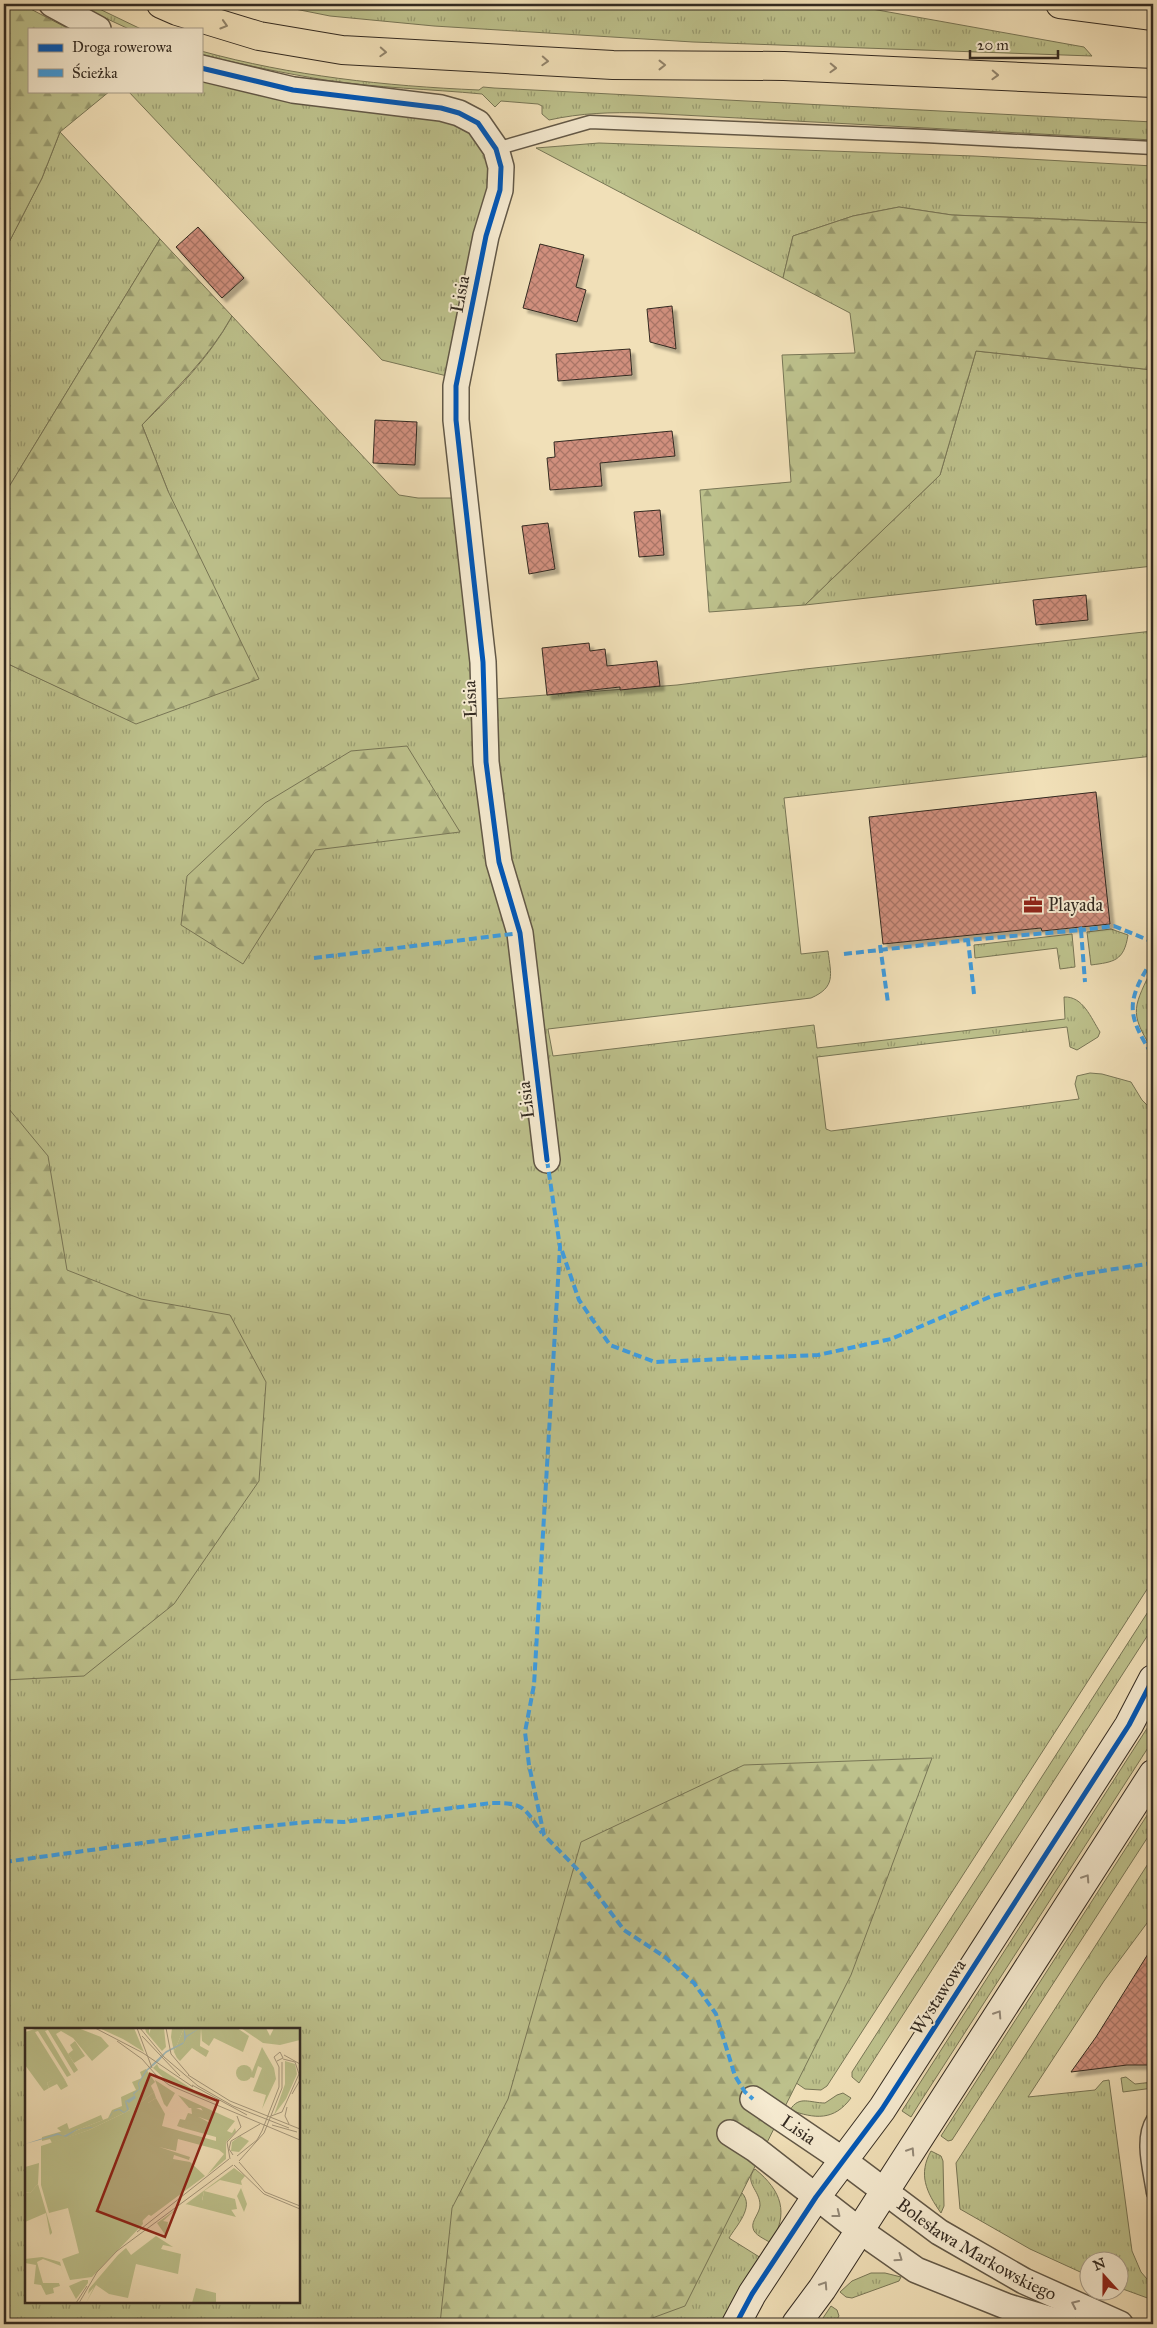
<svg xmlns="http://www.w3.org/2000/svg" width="1157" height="2328" viewBox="0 0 1157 2328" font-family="'IM FELL Great Primer',serif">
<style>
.grass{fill:url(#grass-tufts);stroke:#787656;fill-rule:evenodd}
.forest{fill:url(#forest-firs);stroke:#787656}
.building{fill:url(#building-cross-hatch);stroke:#332a21;filter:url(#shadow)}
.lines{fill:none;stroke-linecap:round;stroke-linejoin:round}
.lane-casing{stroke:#625847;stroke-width:15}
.street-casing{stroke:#625847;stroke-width:28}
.secondary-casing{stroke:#332a21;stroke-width:30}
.primary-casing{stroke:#332a21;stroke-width:30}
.lane{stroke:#f6ebd1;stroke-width:12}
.street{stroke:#f6ebd1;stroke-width:25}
.secondary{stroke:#f6ebd1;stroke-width:28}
.primary{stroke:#f1e0b8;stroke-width:28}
.quiet{stroke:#3e9ce0;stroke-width:4;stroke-dasharray:8 4;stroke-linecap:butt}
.cycleway-casing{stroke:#f6ebd1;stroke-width:8}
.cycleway{stroke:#0057b8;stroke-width:5}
.oneway{stroke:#92856c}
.oneway2{stroke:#948a79}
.labels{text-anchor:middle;stroke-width:4;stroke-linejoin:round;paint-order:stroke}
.street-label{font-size:18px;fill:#332a21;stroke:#f6ebd1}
.poi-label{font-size:18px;fill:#332a21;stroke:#f6ebd1;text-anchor:start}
.inset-road{fill:none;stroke:#a5977c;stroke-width:1}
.view{fill:#8f2418;fill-opacity:0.15;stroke:#8f2418;stroke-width:2.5}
.inset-edge{fill:none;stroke:#332a21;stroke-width:2.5}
</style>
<defs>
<pattern id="grass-tufts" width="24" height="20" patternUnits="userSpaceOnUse" patternTransform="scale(1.25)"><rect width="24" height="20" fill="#bdc18c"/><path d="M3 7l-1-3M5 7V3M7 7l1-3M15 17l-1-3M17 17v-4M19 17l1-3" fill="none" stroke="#9a9d72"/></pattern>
<pattern id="forest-firs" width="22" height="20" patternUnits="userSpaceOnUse" patternTransform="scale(1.25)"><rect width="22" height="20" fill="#bdc18c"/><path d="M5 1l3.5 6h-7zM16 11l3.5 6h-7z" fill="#9a9d72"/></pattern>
<pattern id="building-cross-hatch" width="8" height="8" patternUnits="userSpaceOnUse" patternTransform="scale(1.25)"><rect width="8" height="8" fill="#d08f7d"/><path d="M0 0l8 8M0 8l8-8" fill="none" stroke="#a97566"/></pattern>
<filter id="shadow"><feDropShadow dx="4.5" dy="4.5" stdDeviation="1" flood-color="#0004"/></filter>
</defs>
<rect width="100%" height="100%" fill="#f1e0b8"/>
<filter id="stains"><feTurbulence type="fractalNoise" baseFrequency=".004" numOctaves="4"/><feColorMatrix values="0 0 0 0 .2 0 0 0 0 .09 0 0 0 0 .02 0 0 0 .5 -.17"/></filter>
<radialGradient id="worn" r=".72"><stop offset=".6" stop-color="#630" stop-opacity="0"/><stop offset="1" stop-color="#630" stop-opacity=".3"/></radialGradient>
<g class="grass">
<path d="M75,4H89L141,29H129Z"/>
<path d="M270,4H844L1084,47L1092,56L693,42L434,26L330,16Z"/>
<path d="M201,51C292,76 385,86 479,90L483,87L494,88L1153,122V140L644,113C611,112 581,113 549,120L542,114V106L538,104L501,101L495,107L482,94C430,89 377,88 325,80C284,73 242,65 201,54Z"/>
<path d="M201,80L443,117L476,133L492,161L494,179L447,376L382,360L128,91H201Z"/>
<path d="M60,132L160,239L4,495V252L42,178Z"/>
<path d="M599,143L974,156L1153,166V223L952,215L899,207L853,216L793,236L783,278L536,148Z"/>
<path d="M232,316L399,495L418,498H454L494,699L677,685L805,669L1153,631V756L784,798L801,954L828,951C831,975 836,987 811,998L548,1029L553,1056L814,1025L817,1048L1065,1019L1064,997C1083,996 1091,1018 1100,1032L1098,1037L1077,1050L1070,1047L1067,1027L817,1057L826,1129L831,1131L1079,1099L1075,1084L1077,1076L1090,1073L1102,1074L1131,1082L1142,1100L1153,1111V1580L827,2086L821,2090L805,2089L773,2067L725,2182C730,2185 738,2188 742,2193C755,2207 736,2226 729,2238L761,2258L723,2324H4V662L136,723L168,491L142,425C175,392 210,357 232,316ZM26,2029H299V2302H26Z"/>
<path d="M976,351L1153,370V566L805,605L940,475Z"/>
<path d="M1111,929L1128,935C1124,961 1114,962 1091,965L1087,932Z"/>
<path d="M1072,934L1075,967L1060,969L1057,948L975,958L974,945Z"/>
<path d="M1153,966V1050C1127,1011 1135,1006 1153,966Z"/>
<path d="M1153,1604V1627L859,2083L852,2077V2072Z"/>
<path d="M1153,1719V1740L919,2104L911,2117L902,2111Z"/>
<path d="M1153,1806V1829L952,2140L948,2141L941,2136Z"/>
<path d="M1153,1856V1915L1104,1981L1028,2097L1095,2090L1103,2081L1109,2080L1132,2251L1141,2272L1153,2286V2300L1120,2288V2260H1090L1089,2276L1030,2249L960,2209L956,2163Z"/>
<path d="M1126,2077L1135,2084L1153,2082V2088L1123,2092L1121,2078Z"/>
<path d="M843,2093L851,2098C834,2121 815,2119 790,2110C799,2095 810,2103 825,2103L837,2095Z"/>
<path d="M931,2151L941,2156L943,2161L944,2206L941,2213C926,2192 918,2174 931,2151Z"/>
<path d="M755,2169C782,2191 789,2213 771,2243C765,2239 754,2235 753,2228C751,2221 760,2213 760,2205C760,2190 743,2182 755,2169Z"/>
<path d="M871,2273H885L901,2277L899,2281L852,2298L846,2297L840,2292L852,2281Z"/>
<path d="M831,2306L837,2310L839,2316L834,2324H819Z"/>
</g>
<g class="forest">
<path d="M4,4H21L69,29H29V91H110L60,132L42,178L4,252Z"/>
<path d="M899,207L952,215L1153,223V370L976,351L940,475L805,605L709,612L700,490L791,482L782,355L855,353L850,313L783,278L793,236L853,216Z"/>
<path d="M160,239L232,316C209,358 174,390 142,425L168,491L259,679L136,724L4,662V495Z"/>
<path d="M407,746L460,832L315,850L243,964L181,925L187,876L265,803L351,751Z"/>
<path d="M4,1103L48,1156L67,1270L141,1299L230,1315L266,1382L259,1481L174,1604L84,1676L4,1680Z"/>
<path d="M932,1758L851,1975L685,2306L636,2324H440L452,2208L508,2099L581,1842L744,1765Z"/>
</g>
<g class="building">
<path d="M198,227L244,278L222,298L176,247Z"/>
<path d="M540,244L584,255L576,287L586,290L577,322L523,308Z"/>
<path d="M672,306L676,349L650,342L647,309Z"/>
<path d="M630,349L632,375L558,381L556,354Z"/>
<path d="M375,420L417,422L415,465L373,463Z"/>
<path d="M672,431L675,456L600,463L602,486L550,490L547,458L555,457L554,442Z"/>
<path d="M660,510L664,555L639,557L634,512Z"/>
<path d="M548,523L555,569L529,574L522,526Z"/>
<path d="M1086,595L1088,620L1036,625L1033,600Z"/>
<path d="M589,643L590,651L605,649L607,666L657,661L660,686L620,690V687L547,695L542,648Z"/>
<path d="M1096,792L1110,924L1042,931L1041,928L883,944L869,817Z"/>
<path d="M1153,1946V2065H1127L1071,2072L1096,2037Z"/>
</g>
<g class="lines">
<g class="lane-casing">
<g id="lane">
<path d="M496,149L590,122L925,136L1153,148"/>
<path d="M1153,2119C1140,2139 1150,2171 1153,2193"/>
</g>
</g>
<g class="street-casing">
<g id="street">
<path d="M52,4L98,29"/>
<path d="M201,68L293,90L441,108L459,113L478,123L496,149L501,167L500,190L486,236L456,386V420L483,662L486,762L499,862L520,933L547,1160"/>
<path id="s1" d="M753,2099L843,2160L939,2232L1024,2281L1120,2324"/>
<path d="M730,2133L755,2149L859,2230L916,2270L1008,2307L1065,2324"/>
</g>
</g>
<g class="secondary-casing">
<g id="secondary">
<path d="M736,2324L752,2294L816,2197L882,2109L1129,1725L1153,1679"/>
<path d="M796,2324L822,2289L1153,1774"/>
</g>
</g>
<g class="primary-casing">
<g id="primary">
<path d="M161,4L177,11L259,36L342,50L613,65L784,66L1153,83"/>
<path d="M1060,4L1153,16"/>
</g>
</g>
<use href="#lane" class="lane"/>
<use href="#street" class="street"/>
<use href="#secondary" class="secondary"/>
<use href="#primary" class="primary"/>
<g class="quiet">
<path d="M1080,927L1081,930L1114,926L1153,942"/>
<path d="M880,945L888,1003"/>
<path d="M844,954L968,940"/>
<path d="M314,958L520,933"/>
<path d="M1153,959C1125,1002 1127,1015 1153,1056"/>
<path d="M974,994L968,940L1081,930L1085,982"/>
<path d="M547,1160L560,1247L534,1685L525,1732L529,1765L544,1835L581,1873L624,1930L665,1957L694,1983L716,2014L735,2076L745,2092L753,2099"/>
<path d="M562,1251L579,1300L610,1345L655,1362L818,1355L891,1339L992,1296L1076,1275L1153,1263"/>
<path d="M4,1862L258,1827L318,1821L344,1822L491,1803C524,1803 523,1806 542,1833"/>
</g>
<g class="cycleway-casing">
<g id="cycleway">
<path d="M201,68L293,90L441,108L459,113L478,123L496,149L501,167L500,190L486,236L456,386V420L483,662L486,762L499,862L520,933L547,1160"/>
<path d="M736,2324L752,2294L816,2197L882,2109L1129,1725L1153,1679"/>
</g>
</g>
<use href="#cycleway" class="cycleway"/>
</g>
<defs><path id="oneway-chevron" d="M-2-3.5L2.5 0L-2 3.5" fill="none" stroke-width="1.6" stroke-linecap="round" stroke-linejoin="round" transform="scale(1.25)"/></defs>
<g class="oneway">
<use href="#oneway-chevron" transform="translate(224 25) rotate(17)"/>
<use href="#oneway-chevron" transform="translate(383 52) rotate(3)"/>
<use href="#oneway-chevron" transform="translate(545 61) rotate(3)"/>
<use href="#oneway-chevron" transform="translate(662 65)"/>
<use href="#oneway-chevron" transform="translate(833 68) rotate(2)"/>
<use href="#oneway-chevron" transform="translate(995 75) rotate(2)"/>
</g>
<g class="oneway2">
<use href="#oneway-chevron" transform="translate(1086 1878) rotate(-57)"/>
<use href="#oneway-chevron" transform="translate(998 2014) rotate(-57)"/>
<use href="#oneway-chevron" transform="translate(911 2151) rotate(-57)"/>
<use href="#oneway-chevron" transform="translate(837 2214) rotate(38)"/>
<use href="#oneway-chevron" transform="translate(899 2258) rotate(35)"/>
<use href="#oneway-chevron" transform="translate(824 2285) rotate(-57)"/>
<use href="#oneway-chevron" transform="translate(1075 2304) rotate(-155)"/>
</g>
<defs>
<g id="office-bare" transform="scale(1.5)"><path d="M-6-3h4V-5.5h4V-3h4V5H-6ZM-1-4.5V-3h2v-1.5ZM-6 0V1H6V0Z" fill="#8f2418" stroke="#f6ebd1" stroke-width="2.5" paint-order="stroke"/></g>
</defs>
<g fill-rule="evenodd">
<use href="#office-bare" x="1033" y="905"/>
</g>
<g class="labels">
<g class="street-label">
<text transform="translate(460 294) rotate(-79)" y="6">Lisia</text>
<text transform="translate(470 699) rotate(-92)" y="6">Lisia</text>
<text transform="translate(526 1100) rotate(-97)" y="6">Lisia</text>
<text transform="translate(938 1997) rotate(-57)" y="6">Wystawowa</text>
<text dy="6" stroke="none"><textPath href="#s1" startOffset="55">Lisia</textPath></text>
<text dy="6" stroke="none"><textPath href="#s1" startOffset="270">Bolesława Markowskiego</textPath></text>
</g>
<g class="poi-label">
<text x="1048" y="911">Playada</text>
</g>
</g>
<g transform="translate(25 2028)">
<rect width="275" height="275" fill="#f1e0b8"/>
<path d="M13,0H53L76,9L84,18L67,33L48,10L36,3L31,6L53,42L49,45L23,2L20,3L46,47L42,49L13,3L10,4L40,52L36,55L32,49L22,55L24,60L19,63L0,37V4ZM74,0H109L119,24L98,11ZM120,0H124V6L126,0H139L141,19L137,23L121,4ZM147,0H159L149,24L146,9ZM212,0L224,8L218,24L189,10L184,18L177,13L176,0ZM216,0H241L245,8L249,0H275V12L255,17L238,15ZM237,19L249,40L251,51L237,81L241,67L228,63L237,40L233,38L229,50L225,49ZM260,33L270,36L272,46L261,71L249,87L260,56ZM132,36L134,40L188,74L144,55L128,40ZM130,52L150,65L142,79L139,76ZM125,56L129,64L110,79H123V75L131,70L140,86L137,98L191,113V109L158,100L174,89L185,95L176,80H164L153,67L210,93L202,103L207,105L210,100L211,104L201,114V131L182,147L199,126L194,122L153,111L151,123L134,119L165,129L164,132L149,127L148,131L165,134L180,148L126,188L123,186L117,190L118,196L67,249L45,252L37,231L54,225L43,180L24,185L16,157V118L64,102L105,82L103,78ZM215,108L224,113L214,124L206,123L207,114ZM209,140L220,148L216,153L221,175L217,157L195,152L179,163L177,172L199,183L205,180L211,189L161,176L157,179ZM13,156L27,204V205L25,207L21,185L0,194V164L5,165ZM155,178L138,193L143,194L141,208L132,195ZM131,208L148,219L138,217L136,221L156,226L153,246L111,236L103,270L84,266L71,257L61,275L69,259L63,266L64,261L93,227L101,220L106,227ZM17,229L35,234L38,245L36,238L18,231L12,234L18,255H34L35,258L28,260L29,265L21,267L16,257L9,256L11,237L0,235V231ZM58,252H63V255L51,271L44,258ZM171,260L191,265V275H167Z" fill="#bdc18c"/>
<path d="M159,0H176L175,18L184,23L181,29L167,20L155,33L152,30L149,24ZM121,41L130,54L104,78L105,82L64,102L27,115L25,111L17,113V109L38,103L40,107L83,90L87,82L97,78L96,69L111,62L107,54L117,50L115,44ZM129,64L131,70L123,75L125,92H116L109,85L110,79ZM166,78L204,93L202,99L174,89L169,96L158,100L152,98L155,91L160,92L163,85L167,86ZM94,104L99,108L100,123L108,129L109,134L99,145L92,147L46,132L44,123L51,119ZM14,135L13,156L5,165L0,164V139ZM49,140L68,148V151L42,161H27L30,147ZM216,160L222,176L219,184L212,168ZM179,163L210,171L212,181L199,183L181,179L177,174ZM129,167L140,171L113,197L101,202L98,193L101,186L117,168Z" fill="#bdc18c"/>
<path d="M50,13L60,28L49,35L43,26L48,22L45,17ZM32,48L36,54L40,52L43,58L36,62L32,56L24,60L22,55ZM76,87L78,92L40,107L32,100L42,95L44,101Z" fill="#bdc18c"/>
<path d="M211 45a8 8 0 1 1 16 0a8 8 0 1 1-16 0Z" fill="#bdc18c"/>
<path d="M159,0L161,8L175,0L162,9L158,16L141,25L134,33L122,43L114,55L115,61L109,66L111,70L104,75L101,73L104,81L102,83L99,85L94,82L88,84L83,92L66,100L53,101L41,109L33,107L0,116L33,105L38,108L52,101L68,99L83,92L86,86L90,82L95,81L99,84L102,82L100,73L109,68L108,65L114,61L113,55L121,42L141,23L159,14Z" fill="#a0baba"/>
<path class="inset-road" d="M70,0L118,25L168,59M112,0L127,40M115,0L139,29L173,58L208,78L264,100M141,0L146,26L164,47M117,8L155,48M92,13L117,31L131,47M259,27L275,36M130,46L144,57L275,112M163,47L205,73L275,101M167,57L222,87M267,66L275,52M262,79L260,88L264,96M246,88L257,84L274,46L270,34L258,31M247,97L272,104M208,127L204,121L206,113L235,96M212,128L232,112L237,103L254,59V39L249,29L255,24L258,30L252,33M205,131L202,114L216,99L212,88M214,133L239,105L257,60V34M214,134L240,164L275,178M209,137L239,166L275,181M112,204L204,131M51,275L62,258M54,275L72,244L92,223L208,137"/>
<path class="view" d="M125,46L193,73L140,209L72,183Z"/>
<rect width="275" height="275" class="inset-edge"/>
</g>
<rect width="1157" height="2328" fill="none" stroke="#f1e0b8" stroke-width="20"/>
<rect x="5" y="5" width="1147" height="2318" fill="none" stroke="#332a21" stroke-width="2.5"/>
<rect x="10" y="10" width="1137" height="2308" fill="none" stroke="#332a21"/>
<rect x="28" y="28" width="175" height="65" fill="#f6ebd1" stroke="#a89e8b"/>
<rect x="38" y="44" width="25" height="8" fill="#0057b8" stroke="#a89e8b"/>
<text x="72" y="52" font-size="15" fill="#332a21">Droga rowerowa</text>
<rect x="38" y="69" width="25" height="8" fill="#3e9ce0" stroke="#a89e8b"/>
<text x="72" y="78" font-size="15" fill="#332a21">Ścieżka</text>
<g transform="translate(1104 2276) rotate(339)"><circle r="24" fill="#f6ebd1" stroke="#a89e8b"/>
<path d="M0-4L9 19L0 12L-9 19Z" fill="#8f2418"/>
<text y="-8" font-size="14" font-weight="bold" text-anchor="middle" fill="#332a21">N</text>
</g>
<path d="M970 50v8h88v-8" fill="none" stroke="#332a21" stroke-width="2.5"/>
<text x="977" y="50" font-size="15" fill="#332a21" stroke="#f6ebd1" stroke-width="4" paint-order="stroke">20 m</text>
<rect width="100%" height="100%" filter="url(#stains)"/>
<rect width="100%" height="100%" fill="url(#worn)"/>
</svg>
